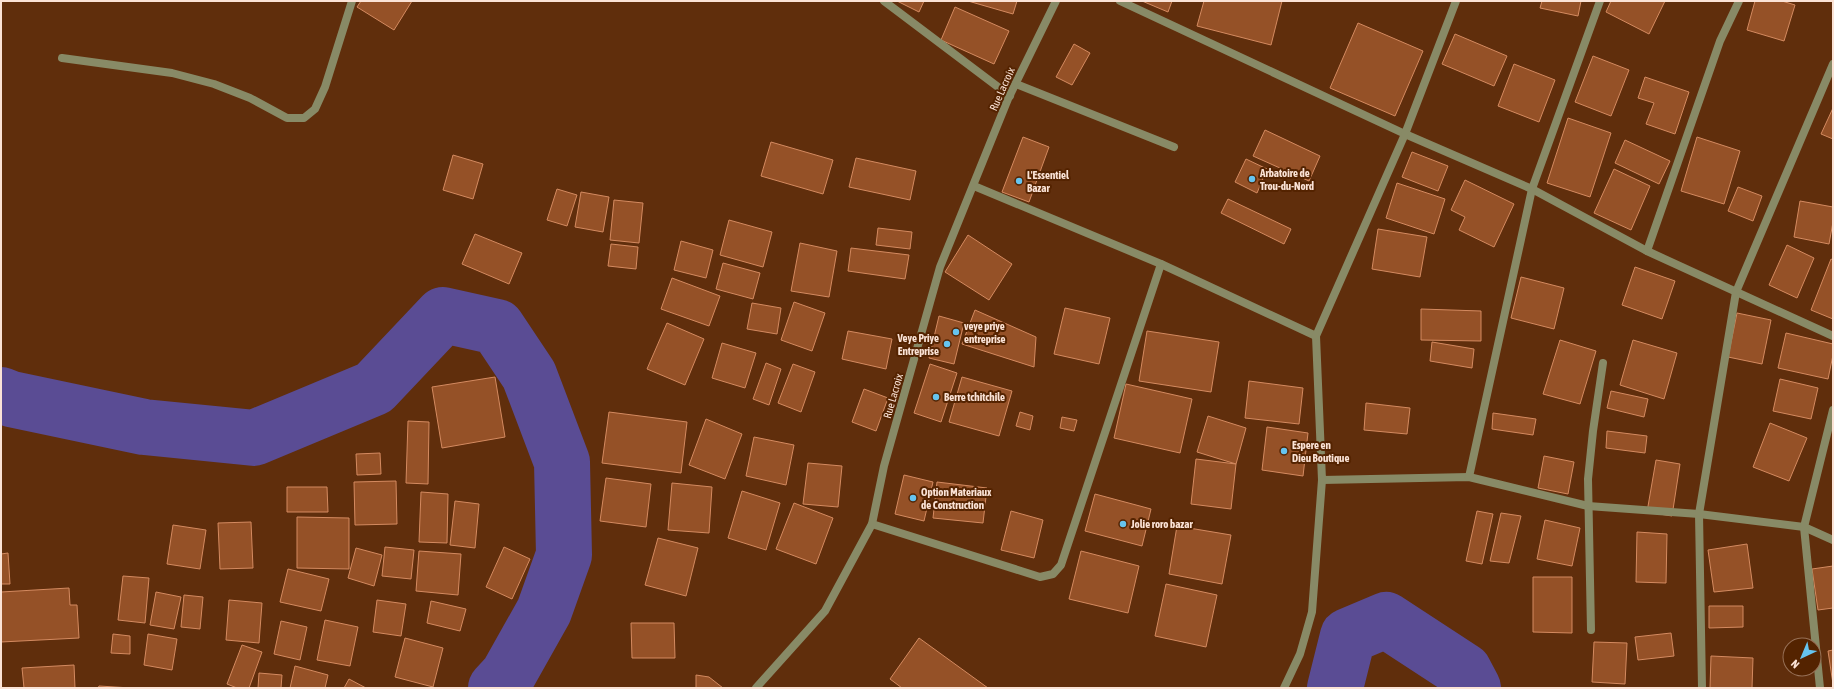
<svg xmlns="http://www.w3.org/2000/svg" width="1834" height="689" viewBox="0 0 1834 689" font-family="'Asap Condensed',sans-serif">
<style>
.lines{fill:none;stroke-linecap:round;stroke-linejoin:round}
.river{stroke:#5a4c94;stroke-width:56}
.building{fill:#955127;stroke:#d48a60}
.service{stroke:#888a66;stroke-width:8}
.minor{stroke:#888a66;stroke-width:8}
.poi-dot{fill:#66c4ef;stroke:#542300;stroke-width:1.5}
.labels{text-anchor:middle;stroke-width:4;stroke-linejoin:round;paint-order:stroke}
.street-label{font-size:11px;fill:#fbe3d6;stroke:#542300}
.poi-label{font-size:11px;font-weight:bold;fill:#fbe3d6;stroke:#542300;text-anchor:start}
</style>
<rect width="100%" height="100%" fill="#602e0c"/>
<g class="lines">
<g class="river">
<path d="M1,395L11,399L144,427L254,438L374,388L443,315L497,327L529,375L562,462L564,555L544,611L508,675L496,688"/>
<path d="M1335,688L1348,636L1386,620L1464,671L1473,688"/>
</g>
</g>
<g class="building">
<path d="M361,1H412L394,30L357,7Z"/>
<path d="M897,1H924L919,12Z"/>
<path d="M968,1H1017L1013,14Z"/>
<path d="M1142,1H1172L1168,12Z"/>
<path d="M1204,1H1282L1271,45L1197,26Z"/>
<path d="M1542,1H1581L1578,16L1540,8Z"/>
<path d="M1611,1H1665L1649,34L1606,12Z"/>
<path d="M1755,1H1782L1795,5L1784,41L1747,30Z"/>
<path d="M955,7L1009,31L994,64L941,40Z"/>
<path d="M1358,23L1423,51L1395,116L1330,88Z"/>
<path d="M1455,34L1507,56L1494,86L1442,64Z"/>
<path d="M1074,44L1090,53L1072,85L1056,77Z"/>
<path d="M1593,56L1629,70L1611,116L1575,102Z"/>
<path d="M1514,64L1555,80L1539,122L1498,106Z"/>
<path d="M1645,77L1689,92L1675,134L1646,124L1654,103L1638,98Z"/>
<path d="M1833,108V139L1821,134Z"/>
<path d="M1568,118L1611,133L1590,197L1547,183Z"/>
<path d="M1265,130L1320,156L1309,181L1253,156Z"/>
<path d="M1023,137L1049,147L1029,202L1002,192Z"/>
<path d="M1697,137L1740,151L1724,204L1681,191Z"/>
<path d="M1625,140L1670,161L1659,184L1615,163Z"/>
<path d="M771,142L833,160L823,194L761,176Z"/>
<path d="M1412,152L1448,166L1438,191L1402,177Z"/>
<path d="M453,155L483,164L473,199L443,190Z"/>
<path d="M856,158L916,171L910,200L849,187Z"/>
<path d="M1246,159L1267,169L1257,193L1235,182Z"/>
<path d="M1614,169L1650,186L1631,230L1594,213Z"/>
<path d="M1465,180L1514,204L1494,247L1459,230L1465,217L1451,210Z"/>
<path d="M1397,183L1445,199L1434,234L1386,218Z"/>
<path d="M1738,187L1762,196L1753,221L1728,211Z"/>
<path d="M557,189L577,195L567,226L547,220Z"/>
<path d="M581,192L609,197L603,232L575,227Z"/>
<path d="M1228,199L1291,229L1284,244L1221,213Z"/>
<path d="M614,200L643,203L639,243L610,240Z"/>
<path d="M1800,201L1833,207V222L1829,244L1794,237Z"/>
<path d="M729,220L772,232L763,267L720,255Z"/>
<path d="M878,228L912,232L910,249L876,245Z"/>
<path d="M1378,229L1427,237L1420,277L1372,269Z"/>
<path d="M475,234L522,253L509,284L462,264Z"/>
<path d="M968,235L1012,264L989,300L945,272Z"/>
<path d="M681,241L713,250L706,278L674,270Z"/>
<path d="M800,243L837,251L829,297L791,291Z"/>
<path d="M611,244L638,247L636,269L608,266Z"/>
<path d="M1787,245L1814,258L1797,298L1769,285Z"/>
<path d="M851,248L909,255L905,279L848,271Z"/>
<path d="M1831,259L1833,260V319L1811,310Z"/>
<path d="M723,263L760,273L753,299L716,289Z"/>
<path d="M1635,267L1675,281L1662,319L1622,305Z"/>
<path d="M1521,277L1564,288L1554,329L1511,318Z"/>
<path d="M672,278L720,296L709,326L661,309Z"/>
<path d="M794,302L825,313L812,351L781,340Z"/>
<path d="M752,303L781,308L777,334L747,329Z"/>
<path d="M1065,308L1110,318L1099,364L1054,354Z"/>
<path d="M1421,309L1481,311V341L1421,340Z"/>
<path d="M975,310L1036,337L1034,367L962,344Z"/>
<path d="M1737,313L1771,320L1762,364L1728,357Z"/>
<path d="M939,316L964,323L954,364L929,358Z"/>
<path d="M667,323L704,339L685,385L647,369Z"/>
<path d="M848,331L892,339L886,369L842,359Z"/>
<path d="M1147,331L1219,342L1211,392L1139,381Z"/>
<path d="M1786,333L1833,344V355L1828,379L1778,368Z"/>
<path d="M1560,340L1596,351L1580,404L1543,394Z"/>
<path d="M1633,340L1677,353L1664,399L1620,385Z"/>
<path d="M1432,342L1474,349L1472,368L1430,361Z"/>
<path d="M722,343L756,353L745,388L712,378Z"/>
<path d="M766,363L781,369L769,405L753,399Z"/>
<path d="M793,364L815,372L801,412L778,403Z"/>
<path d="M930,364L957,373L941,422L914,413Z"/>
<path d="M495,377L505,437L442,448L432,387Z"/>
<path d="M962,377L1012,391L999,436L949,422Z"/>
<path d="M1780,379L1818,388L1811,419L1773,411Z"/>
<path d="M1249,381L1303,388L1299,424L1245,418Z"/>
<path d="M1126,384L1192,399L1180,453L1114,438Z"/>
<path d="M864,389L888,398L876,431L852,422Z"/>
<path d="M1611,391L1648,399L1644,417L1607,408Z"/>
<path d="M1366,403L1410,408L1407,434L1364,430Z"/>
<path d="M609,412L687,422L681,473L602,463Z"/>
<path d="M1020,412L1033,416L1030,430L1016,426Z"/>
<path d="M1493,413L1536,419L1533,435L1492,429Z"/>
<path d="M1208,416L1246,428L1236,464L1197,452Z"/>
<path d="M1062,417L1077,420L1074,431L1060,428Z"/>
<path d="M706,419L742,434L725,479L689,465Z"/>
<path d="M408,421L429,422L428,484L406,483Z"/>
<path d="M1770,423L1807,438L1789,481L1753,467Z"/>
<path d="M1267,427L1308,433L1303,476L1262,470Z"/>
<path d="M1607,431L1647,436L1645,453L1606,448Z"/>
<path d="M754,437L794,445L786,485L746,476Z"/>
<path d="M380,453L381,474L357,475L356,454Z"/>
<path d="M1544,456L1574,462L1568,494L1538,488Z"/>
<path d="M1196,459L1236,464L1231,509L1191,504Z"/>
<path d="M1656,460L1680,464L1672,516L1647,512Z"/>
<path d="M808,463L842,466L838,507L803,504Z"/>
<path d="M904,475L933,482L924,521L895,514Z"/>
<path d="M606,478L651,484L646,527L600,521Z"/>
<path d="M396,481L397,524L355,525L354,482Z"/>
<path d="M937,482L987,488L983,523L933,518Z"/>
<path d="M672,483L712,487L709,533L668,530Z"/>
<path d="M287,487H327L328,512H287Z"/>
<path d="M742,491L780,503L766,550L728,538Z"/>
<path d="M421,492L448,494L447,543L419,542Z"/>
<path d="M1095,494L1151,509L1142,546L1085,531Z"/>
<path d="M455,501L479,504L475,548L450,545Z"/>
<path d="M794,503L833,518L816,564L776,549Z"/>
<path d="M1011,511L1043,520L1034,558L1001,550Z"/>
<path d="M1477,511L1493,514L1482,564L1466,561Z"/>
<path d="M1501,513L1521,516L1509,563L1490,561Z"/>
<path d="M297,517L349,518V569L297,568Z"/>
<path d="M1545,520L1580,528L1572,566L1537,559Z"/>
<path d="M251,522L253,568L220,569L218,523Z"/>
<path d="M173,525L206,530L200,569L167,564Z"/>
<path d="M1177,526L1231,535L1222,584L1169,574Z"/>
<path d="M1637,532L1667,534L1666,583L1636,582Z"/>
<path d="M658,538L698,548L686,596L645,585Z"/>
<path d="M1747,544L1753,588L1714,592L1708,550Z"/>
<path d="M385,547L414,550L411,579L382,576Z"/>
<path d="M504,547L530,559L512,599L486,587Z"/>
<path d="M356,548L382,555L374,586L348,578Z"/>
<path d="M419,551L461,554L458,595L416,591Z"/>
<path d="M1081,551L1139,566L1128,613L1069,599Z"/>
<path d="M8,553L10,584H1V554Z"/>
<path d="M1833,566V608L1818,610L1812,569Z"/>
<path d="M288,569L329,579L321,611L280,602Z"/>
<path d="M123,576L149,578L145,623L118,620Z"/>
<path d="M1533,577H1572V633L1533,632Z"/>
<path d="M1166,584L1217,595L1206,647L1155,636Z"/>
<path d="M69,588L70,605H77L79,638L1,642V592Z"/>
<path d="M156,592L181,597L174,629L150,625Z"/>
<path d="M184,595L203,597L200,629L181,627Z"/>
<path d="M229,600L262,603L259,643L226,640Z"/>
<path d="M377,600L406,604L401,636L373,632Z"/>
<path d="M431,601L466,609L460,631L427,623Z"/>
<path d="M1709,606H1743V627L1709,628Z"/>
<path d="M325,620L358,627L350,666L317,660Z"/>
<path d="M281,621L307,627L300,660L274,654Z"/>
<path d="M631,623H674L675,658H632Z"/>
<path d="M1671,633L1674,656L1638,660L1635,637Z"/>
<path d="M113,634L130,636V654L111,653Z"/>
<path d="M148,634L177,639L172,670L144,665Z"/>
<path d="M405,638L443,648L433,687L395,677Z"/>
<path d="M919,638L988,688H902L890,679Z"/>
<path d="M1594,642L1627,643L1625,684L1592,682Z"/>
<path d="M242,645L262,652L249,688H237L227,684Z"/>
<path d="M1833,650V684L1828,651Z"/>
<path d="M1711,656L1753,658L1752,688H1710Z"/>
<path d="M74,665L75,688H24L22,668Z"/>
<path d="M295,666L328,675L325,688H290Z"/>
<path d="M259,673L282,675L281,688H258Z"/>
<path d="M696,675L709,677L723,688H696Z"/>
<path d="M349,679L366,688H344Z"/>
<path d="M99,686L131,688H98Z"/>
</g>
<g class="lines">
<path class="service" d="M1016,84L1174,147"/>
<g class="minor">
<path d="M884,1L1010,96"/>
<path d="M1120,1L1405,134L1532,189L1647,251L1833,336"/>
<path d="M62,58L172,73L214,84L250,98L287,118H304L315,109L325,87L352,1"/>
<path d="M974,186L1161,264L1316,336L1322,480L1469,477L1588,506L1699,514L1804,527L1833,540"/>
<path d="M1647,251L1720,41L1739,1"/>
<path d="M1316,336L1405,134L1456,1"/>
<path d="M1469,477L1532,189L1600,1"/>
<path d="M872,524L1040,577L1053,574L1061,565L1161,264"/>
<path d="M1591,630L1588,479L1593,431L1603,363"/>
<path d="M756,688L825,611L872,524L884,466L940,267L1008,99L1056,1"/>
<path d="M1284,688L1300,654L1312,612L1322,480"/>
<path d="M1702,688L1699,514L1736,292L1833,64"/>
<path d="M1820,688L1804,527L1833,410"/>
</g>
</g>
<g class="poi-dot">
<circle cx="1252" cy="179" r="4"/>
<circle cx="1019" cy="181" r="4"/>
<circle cx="956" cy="332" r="4"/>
<circle cx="947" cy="344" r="4"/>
<circle cx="936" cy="397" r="4"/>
<circle cx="1284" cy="451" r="4"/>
<circle cx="913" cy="498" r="4"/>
<circle cx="1123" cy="524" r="4"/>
</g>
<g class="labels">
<g class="street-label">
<text transform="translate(1002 89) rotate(-66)" y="4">Rue Lacroix</text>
<text transform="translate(893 396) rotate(-74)" y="4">Rue Lacroix</text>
</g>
<g class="poi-label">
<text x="1260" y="177">Arbatoire de<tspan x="1260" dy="13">Trou-du-Nord</tspan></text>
<text x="1027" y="179">L'Essentiel<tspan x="1027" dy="13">Bazar</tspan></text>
<text x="964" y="330">veye priye<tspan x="964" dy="13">entreprise</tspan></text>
<text x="939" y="342" text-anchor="end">Veye Priye<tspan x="939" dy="13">Entreprise</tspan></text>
<text x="944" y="401">Berre tchitchile</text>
<text x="1292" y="449">Espere en<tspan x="1292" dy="13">Dieu Boutique</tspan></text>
<text x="921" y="496">Option Materiaux<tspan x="921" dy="13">de Construction</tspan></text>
<text x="1131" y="528">Jolie roro bazar</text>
</g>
</g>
<rect width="1834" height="689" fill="none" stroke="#fbe3d6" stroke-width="4"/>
<g transform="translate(1802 657) rotate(224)"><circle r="19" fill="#542300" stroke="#977056"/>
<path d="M0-3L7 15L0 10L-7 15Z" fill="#66c4ef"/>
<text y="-6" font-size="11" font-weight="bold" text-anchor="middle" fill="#fbe3d6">N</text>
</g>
</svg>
